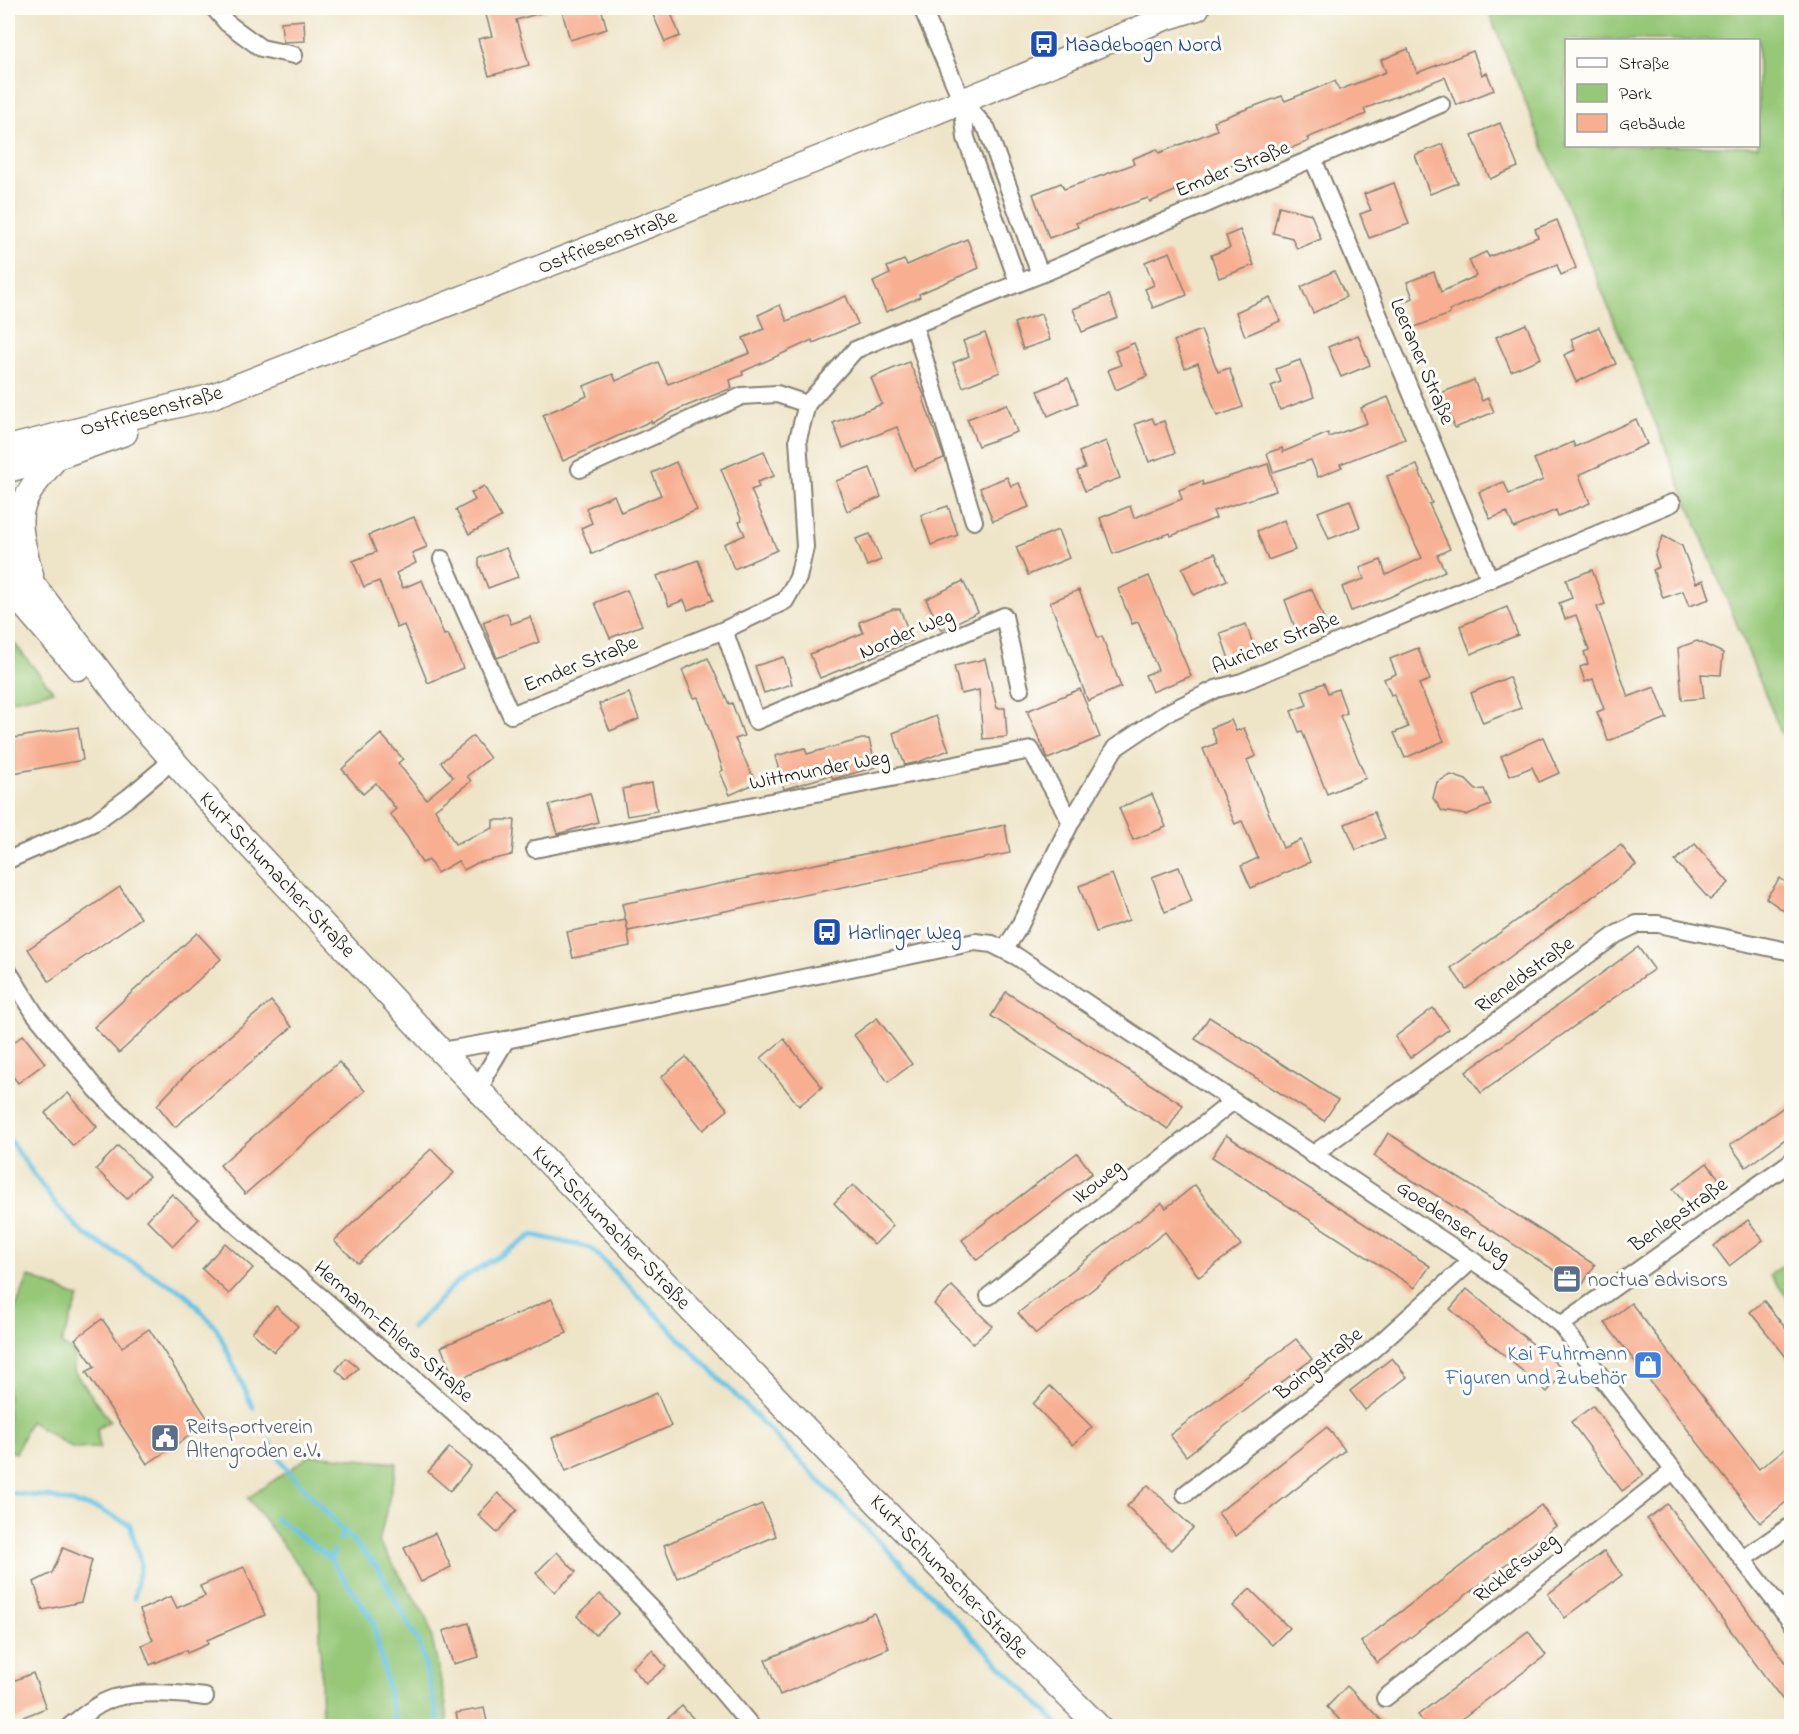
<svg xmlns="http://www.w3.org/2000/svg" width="1799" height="1734" viewBox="0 0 1799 1734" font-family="'Indie Flower',sans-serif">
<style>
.green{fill:#96c878;stroke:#59724a;stroke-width:1.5;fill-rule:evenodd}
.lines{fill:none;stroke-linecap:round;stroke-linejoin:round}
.stream{stroke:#68c4e6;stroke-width:5}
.building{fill:#f7ae91}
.street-casing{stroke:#858072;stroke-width:20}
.secondary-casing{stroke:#858072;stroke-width:27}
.street{stroke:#fff;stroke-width:16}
.secondary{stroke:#fff;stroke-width:24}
.labels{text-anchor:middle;stroke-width:6;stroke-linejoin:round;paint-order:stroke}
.transit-label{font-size:21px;fill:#164399;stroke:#fdfcf7;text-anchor:start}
.street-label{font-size:21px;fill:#1c1c1c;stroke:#fdfcf7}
.service-label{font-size:21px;fill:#4e5e75;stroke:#fdfcf7;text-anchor:start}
.shop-label{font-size:21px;fill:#366cbe;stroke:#fdfcf7;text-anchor:end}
</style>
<rect width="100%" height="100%" fill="#fdfcf7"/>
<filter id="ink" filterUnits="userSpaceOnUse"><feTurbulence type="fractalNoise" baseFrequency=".0167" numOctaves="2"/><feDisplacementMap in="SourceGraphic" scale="12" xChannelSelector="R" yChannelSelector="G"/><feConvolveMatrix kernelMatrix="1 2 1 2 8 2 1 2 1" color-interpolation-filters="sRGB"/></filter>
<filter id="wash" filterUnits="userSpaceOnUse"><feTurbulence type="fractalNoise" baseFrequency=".008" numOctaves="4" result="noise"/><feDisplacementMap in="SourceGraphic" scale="24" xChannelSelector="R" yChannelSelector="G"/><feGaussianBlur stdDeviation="1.35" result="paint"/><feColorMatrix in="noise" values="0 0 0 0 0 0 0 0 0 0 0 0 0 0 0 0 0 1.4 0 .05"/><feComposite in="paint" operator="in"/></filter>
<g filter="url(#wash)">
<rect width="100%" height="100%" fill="#eee4c8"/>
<g class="green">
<path d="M1487,8H1791V738L1781,733ZM1566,40H1758V146H1566Z"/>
<path d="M8,636L53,691L8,701Z"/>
<path d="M1791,1260V1302L1770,1275Z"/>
<path d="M29,1276L79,1298L61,1344L75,1353L74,1371L110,1421L97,1429L100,1448L73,1449L30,1421L16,1453L8,1450V1326Z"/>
<path d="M311,1455L397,1463L379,1542L428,1620L446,1705L448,1726H322L319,1592L248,1498Z"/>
</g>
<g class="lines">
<g class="stream">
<path d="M8,1138L54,1202L84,1234L187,1295L217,1329L253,1408"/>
<path d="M412,1328L457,1282L533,1235L591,1248L1060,1726"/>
<path d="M270,1443L288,1471L378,1568L420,1645L440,1726"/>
<path d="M8,1493L48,1497L99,1509L130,1525L141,1564L134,1598"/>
<path d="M276,1518L331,1559"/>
<path d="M340,1540L344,1531"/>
<path d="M334,1551L331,1559L373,1621L396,1726"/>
</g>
</g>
<g id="blocks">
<g class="building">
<path d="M484,8H546L547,11L516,20L529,65L489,76L478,39L492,36Z"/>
<path d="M561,8H601L607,29L570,40Z"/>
<path d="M650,8H669L680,36L665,42Z"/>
<path d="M304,20L305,41L283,42L281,22Z"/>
<path d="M1408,49L1417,73L1473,51L1482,75L1487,73L1494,90L1456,105L1445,77L1364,109L1366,114L1307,138L1309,141L1274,155L1272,151L1214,172L1215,174L1174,190L1175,191L1150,202L1148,198L1076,223L1078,227L1049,238L1033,194L1061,183L1064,189L1134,164L1132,159L1157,149L1159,153L1217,130L1214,121L1282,96L1285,101L1335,81L1339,90L1386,72L1381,60Z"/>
<path d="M1500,123L1518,167L1490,179L1472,135Z"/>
<path d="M1443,144L1458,183L1430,194L1415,155Z"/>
<path d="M1394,183L1409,224L1369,238L1360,214L1371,210L1364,194Z"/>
<path d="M1279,206L1311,214L1321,239L1297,249L1292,238L1273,233Z"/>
<path d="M1557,220L1576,268L1561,275L1557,265L1522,278L1449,311L1450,314L1412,328L1402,302L1413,298L1407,282L1434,272L1441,292L1476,276L1469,260L1486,252L1489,257L1538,237L1535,229Z"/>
<path d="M1240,230L1254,265L1219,278L1211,255L1230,248L1226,236Z"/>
<path d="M967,239L979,268L919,294L920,297L886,312L873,282L890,274L887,267L904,260L907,265Z"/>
<path d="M1170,252L1187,295L1153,308L1145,289L1154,285L1145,262Z"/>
<path d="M1334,271L1346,297L1313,313L1301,287Z"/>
<path d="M1109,295L1118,318L1082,332L1073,309Z"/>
<path d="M846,296L858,324L813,343L812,340L742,372L743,375L730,380L732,388L679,409L652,423L651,421L563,461L543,415L587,396L584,386L613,374L616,381L658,362L668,384L750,353L743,338L764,329L758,315L780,305L787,321Z"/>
<path d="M1270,297L1280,321L1245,336L1236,312Z"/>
<path d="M1041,314L1050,340L1023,349L1014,323Z"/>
<path d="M1526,324L1541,358L1511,371L1496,337Z"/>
<path d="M1599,327L1616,364L1576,382L1564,355L1575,350L1571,339Z"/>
<path d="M1201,330L1218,372L1229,368L1243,407L1217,416L1198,363L1185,368L1174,341Z"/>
<path d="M985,333L1000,372L963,387L953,363L969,356L963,341Z"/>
<path d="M1358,335L1370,365L1341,377L1328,347Z"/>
<path d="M1134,343L1147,376L1116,390L1108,370L1121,365L1115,351Z"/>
<path d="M1300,360L1314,397L1280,410L1271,386L1281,382L1276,369Z"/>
<path d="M909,362L925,397L923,398L944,458L914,470L897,427L843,448L833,423L882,404L871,378Z"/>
<path d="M1068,378L1078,403L1048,416L1038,391Z"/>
<path d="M1474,380L1482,401L1488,398L1494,412L1455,428L1441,393Z"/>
<path d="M1388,397L1405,439L1340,464L1342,467L1318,477L1311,460L1273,472L1267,453L1282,448L1283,452L1328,433L1329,437L1367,423L1361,408Z"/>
<path d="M1007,404L1017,432L978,446L967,419Z"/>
<path d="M1152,418L1155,424L1164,421L1175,453L1149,462L1135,424Z"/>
<path d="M1636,419L1647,444L1579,475L1590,503L1558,516L1556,510L1514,528L1507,512L1490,519L1479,492L1504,482L1509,494L1543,480L1534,459L1573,442L1575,447Z"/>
<path d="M1106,441L1120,478L1085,491L1077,471L1085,468L1079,452Z"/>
<path d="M764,451L774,476L757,482L759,487L751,490L777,550L734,569L724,544L745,535L739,522L742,521L721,469Z"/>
<path d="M676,462L697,510L592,554L581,528L592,523L586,508L614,495L621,512L661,495L652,473Z"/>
<path d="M1268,464L1276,491L1213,511L1216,518L1171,536L1170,533L1113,554L1100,518L1130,506L1134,518L1182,499L1179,490L1202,481L1203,485Z"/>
<path d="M1417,465L1432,503L1429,504L1450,549L1437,555L1445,571L1390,597L1351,611L1342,587L1364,579L1360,568L1381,560L1386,575L1422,558L1402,516L1387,476Z"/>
<path d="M870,468L881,497L847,511L836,481Z"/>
<path d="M1007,477L1011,486L1019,483L1029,507L993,521L980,488Z"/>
<path d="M484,486L501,517L469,534L456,510L475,500L471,493Z"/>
<path d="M1350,500L1360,527L1329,539L1318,512Z"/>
<path d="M948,506L958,535L931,545L921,515Z"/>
<path d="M414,517L427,547L412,553L416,563L396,573L403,588L422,580L444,635L448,634L463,668L428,683L404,625L397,628L379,581L364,587L353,561L376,552L369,535Z"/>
<path d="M1284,520L1295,550L1268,560L1257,531Z"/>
<path d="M1058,530L1069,558L1028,575L1016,547Z"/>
<path d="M870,534L881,560L867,566L856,539Z"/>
<path d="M1663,536L1682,546L1696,583L1704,580L1710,599L1689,606L1683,591L1663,598L1653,570L1659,567L1655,555Z"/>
<path d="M506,548L518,577L488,588L479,565V558Z"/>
<path d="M1215,553L1227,580L1194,595L1182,568Z"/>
<path d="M698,560L713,600L688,610L684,600L669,606L657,576Z"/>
<path d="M1592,570L1605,604L1597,607L1628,697L1655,687L1667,718L1608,741L1597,712L1604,709L1593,679L1585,682L1580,667L1588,664L1584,652L1589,650L1576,615L1565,619L1559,603L1572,598L1566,580Z"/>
<path d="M1149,576L1191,676L1152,692L1145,675L1158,670L1138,622L1132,624L1118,589Z"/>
<path d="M963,581L978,612L941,630L926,599Z"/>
<path d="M1312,589L1325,622L1297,633L1285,600Z"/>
<path d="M627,590L642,625L610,638L595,603Z"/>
<path d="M1079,590L1098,638L1102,636L1121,687L1088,701L1050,602Z"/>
<path d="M1507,607L1518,635L1471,654L1460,626Z"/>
<path d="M893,609H900L912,641L820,678L810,654L863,633L859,622Z"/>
<path d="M507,613L511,624L530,617L539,642L497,658L483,622Z"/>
<path d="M1246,624L1256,653L1230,662L1220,633Z"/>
<path d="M1697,641L1723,653L1721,675L1701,674L1704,698L1682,700L1678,648Z"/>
<path d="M1418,648L1430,680L1419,684L1444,741L1405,758L1394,733L1408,727L1394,694L1391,695L1384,679L1396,674L1390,659Z"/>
<path d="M784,657L792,684L764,693L755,666Z"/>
<path d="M708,658L729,704L732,703L744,736L735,739L756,783L730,795L720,772L723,770L698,697L694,698L682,670Z"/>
<path d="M985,659L997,708H1005L1007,737L983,739L979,690L961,694L954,666Z"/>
<path d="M1509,677L1521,708L1483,723L1471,693Z"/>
<path d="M1324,683L1328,693L1338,689L1347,713L1340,716L1366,778L1327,794L1302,731L1299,732L1291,711L1307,705L1302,691Z"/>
<path d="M1080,689L1100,737L1048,759L1027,711Z"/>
<path d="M629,693L639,719L610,731L599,704Z"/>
<path d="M936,716L949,750L918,762L905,765L893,733Z"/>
<path d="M1231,720L1236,731L1244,728L1256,756L1247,760L1283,848L1301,840L1310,862L1251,888L1241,866L1258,858L1242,821L1235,824L1203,749L1217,743L1211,728Z"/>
<path d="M78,727L83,760L8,774V739Z"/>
<path d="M381,734L403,759L398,763L426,799L453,777L441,762L473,736L490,758L467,776L471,781L435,809L455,844L493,828V820H515L512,855L477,863L464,870L458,861L437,873L429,860L422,863L407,837L390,814L396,809L376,783L363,794L342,769Z"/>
<path d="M1543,737L1559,773L1539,782L1532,767L1510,776L1501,756Z"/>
<path d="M862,739H869L876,767L833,779L831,775L784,789L775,756L805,748L807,754Z"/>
<path d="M1451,775L1466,780L1476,790L1484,789L1491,805L1466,815L1442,811L1433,798L1437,782Z"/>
<path d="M652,783L657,811L627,816L622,789Z"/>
<path d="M590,793L598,822L558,834L549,805Z"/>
<path d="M1152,794L1166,827L1133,840L1119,808Z"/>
<path d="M1374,812L1385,838L1356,850L1345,824Z"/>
<path d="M1005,825L1010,853L628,931L622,904Z"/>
<path d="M1695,844L1729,883L1710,900L1675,861Z"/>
<path d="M1621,845L1636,865L1466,989L1451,968Z"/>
<path d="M1179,867L1192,901L1165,912L1152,877Z"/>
<path d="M1112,874L1129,920L1096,932L1079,886Z"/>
<path d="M1780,878L1791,886V916L1766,898Z"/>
<path d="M120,887L141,918L49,981L28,949Z"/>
<path d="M626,920L630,946L573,958L567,932Z"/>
<path d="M197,933L221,959L119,1053L94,1027Z"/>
<path d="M1638,947L1654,969L1481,1093L1466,1072Z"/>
<path d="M1006,992L1183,1105L1168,1129L991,1016Z"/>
<path d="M271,1001L292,1027L175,1127L157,1105L191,1069Z"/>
<path d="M1433,1008L1449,1029L1410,1058L1395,1037Z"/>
<path d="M1209,1017L1338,1100L1324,1121L1195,1039Z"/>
<path d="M877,1018L912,1064L888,1082L854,1035Z"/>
<path d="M23,1035L45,1063L18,1083L8,1070V1047Z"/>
<path d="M784,1039L822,1087L799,1106L761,1058Z"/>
<path d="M686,1057L728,1110L703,1130L661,1077Z"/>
<path d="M339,1062L365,1091L245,1194L220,1165Z"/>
<path d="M68,1093L97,1127L73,1146L45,1113Z"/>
<path d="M1791,1102V1135L1746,1167L1730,1145Z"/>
<path d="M1388,1133L1595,1265L1581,1287L1374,1156Z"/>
<path d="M1226,1135L1430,1266L1415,1288L1212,1157Z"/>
<path d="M118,1146L149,1176L127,1199L96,1169Z"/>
<path d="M431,1149L454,1173L358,1263L334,1241Z"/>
<path d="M1077,1153L1092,1173L977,1260L962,1240Z"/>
<path d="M1707,1163L1723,1184L1689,1209L1673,1189Z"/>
<path d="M853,1185L893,1226L874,1245L834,1203Z"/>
<path d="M1195,1185L1241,1245L1199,1277L1165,1232L1036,1334L1018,1313L1137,1220L1138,1221L1162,1203L1166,1208Z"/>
<path d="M172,1194L199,1219L173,1246L147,1220Z"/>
<path d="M1748,1220L1763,1240L1729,1266L1714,1246Z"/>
<path d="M225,1243L253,1268L229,1294L202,1269Z"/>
<path d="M952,1286L992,1326L973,1344L934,1304Z"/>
<path d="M1467,1289L1565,1371L1547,1392L1450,1309Z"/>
<path d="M552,1299L567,1333L455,1381L441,1347Z"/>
<path d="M1764,1301L1791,1335V1363L1750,1312Z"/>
<path d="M1631,1303L1759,1469L1791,1444V1498L1760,1523L1605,1323Z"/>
<path d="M276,1306L298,1326L274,1352L252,1332Z"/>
<path d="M102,1319L122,1347L149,1329L210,1422L147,1464L86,1372L95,1367L75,1339Z"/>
<path d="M1296,1339L1312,1359L1186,1456L1170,1435Z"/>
<path d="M346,1358L358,1368L347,1380L336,1370Z"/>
<path d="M1392,1358L1407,1377L1365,1410L1350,1391Z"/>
<path d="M1050,1386L1092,1427L1073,1445L1033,1404Z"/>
<path d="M657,1393L671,1426L566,1471L552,1438Z"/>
<path d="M1593,1406L1644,1475L1622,1491L1571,1422Z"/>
<path d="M1327,1427L1345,1450L1236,1536L1218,1513Z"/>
<path d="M449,1448L471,1466L450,1491L428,1472Z"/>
<path d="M1148,1485L1193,1528L1171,1550L1127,1506Z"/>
<path d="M498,1493L517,1510L497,1533L478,1515Z"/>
<path d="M762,1504L776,1536L677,1578L664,1545Z"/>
<path d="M1667,1504L1791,1669V1711L1647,1519Z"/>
<path d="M1541,1505L1556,1526L1377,1663L1361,1642Z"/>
<path d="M435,1533L451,1567L421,1582L404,1548Z"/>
<path d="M63,1548L92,1560L81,1602L43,1610L34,1582L52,1573Z"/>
<path d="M1604,1551L1622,1575L1565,1618L1548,1594Z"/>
<path d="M557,1552L576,1572L555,1592L536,1573Z"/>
<path d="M244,1567L265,1615L207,1640L208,1644L187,1653L186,1650L150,1665L142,1645L153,1640L140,1610L171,1596L177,1608L205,1596L200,1586Z"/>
<path d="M1250,1589L1289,1628L1272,1645L1233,1606Z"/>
<path d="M600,1594L619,1613L595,1635L577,1616Z"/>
<path d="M874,1613L889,1648L780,1695L765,1660Z"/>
<path d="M469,1623L479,1657L453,1664L443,1631Z"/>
<path d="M1528,1631L1546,1655L1452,1726H1426L1418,1715Z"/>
<path d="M652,1650L666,1667L646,1684L632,1667Z"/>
<path d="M33,1673L46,1708L8,1723V1683Z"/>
<path d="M1347,1686L1387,1726H1346L1327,1707Z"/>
<path d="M682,1706L700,1726H659Z"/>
<path d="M484,1708L488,1726H459L456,1713Z"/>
</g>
</g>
</g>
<g filter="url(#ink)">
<use href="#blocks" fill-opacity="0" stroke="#858072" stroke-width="1.5"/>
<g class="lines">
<g class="street-casing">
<g id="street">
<path d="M214,8L227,23L261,48L294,55"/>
<path d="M922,8L962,101L966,138L1018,282"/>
<path d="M962,101L987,129L1040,274"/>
<path d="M1313,159L1490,580"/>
<path d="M914,325L974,521"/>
<path d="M580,469L742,396L777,394L807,404"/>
<path d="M442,559L511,715L724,630L785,601L798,578L805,547L798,439L807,404L855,350L914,325L1046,272L1441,104"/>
<path d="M724,630L756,721L1004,616L1020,689"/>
<path d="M535,849L1031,750L1071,822"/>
<path d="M8,860L95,822L129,797L173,760"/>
<path d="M1005,949L1019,927L1071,822L1115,748L1167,713L1216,689L1242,682L1672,503"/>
<path d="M8,971L35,1014L97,1090L161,1155L227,1217L348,1320L519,1471L654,1611L751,1726"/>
<path d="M441,1051L506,1040L975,942L992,944L1016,956L1472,1260L1527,1298L1561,1325L1792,1623"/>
<path d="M482,1092L485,1075L506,1040"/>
<path d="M1312,1155L1617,934L1637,924H1658L1792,952"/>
<path d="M989,1296L1232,1102"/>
<path d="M1561,1325L1792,1161"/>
<path d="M1185,1494L1370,1352L1472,1260"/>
<path d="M1743,1559L1792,1525"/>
<path d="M1385,1698L1673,1471"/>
<path d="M70,1726C83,1716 98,1703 114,1698C142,1690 176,1693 205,1697"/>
</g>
</g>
<g class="secondary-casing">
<g id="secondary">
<path d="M8,448L210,397L889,131L1165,18L1197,8"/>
<path d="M8,470L57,457L125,433"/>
<path d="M8,552L136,719L236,831L441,1051L941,1569L1098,1726"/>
<path d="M31,575C14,512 14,507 57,457"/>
<path d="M8,587L78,668"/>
</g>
</g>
<use href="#street" class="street"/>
<use href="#secondary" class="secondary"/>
</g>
</g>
<defs>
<g id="bus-square" transform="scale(1.5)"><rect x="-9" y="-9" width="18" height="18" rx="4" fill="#1a4fb4" stroke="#fdfcf7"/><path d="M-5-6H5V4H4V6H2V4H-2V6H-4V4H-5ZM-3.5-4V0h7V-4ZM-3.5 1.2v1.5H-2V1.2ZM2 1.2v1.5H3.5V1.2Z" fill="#fff"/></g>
<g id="office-square" transform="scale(1.5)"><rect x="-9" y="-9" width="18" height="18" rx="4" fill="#5c6f8a" stroke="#fdfcf7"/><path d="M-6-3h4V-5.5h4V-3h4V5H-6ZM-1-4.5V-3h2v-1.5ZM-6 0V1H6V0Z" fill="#fff"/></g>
<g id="shop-square" transform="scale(1.5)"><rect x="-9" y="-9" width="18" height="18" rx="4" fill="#3f7fe0" stroke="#fdfcf7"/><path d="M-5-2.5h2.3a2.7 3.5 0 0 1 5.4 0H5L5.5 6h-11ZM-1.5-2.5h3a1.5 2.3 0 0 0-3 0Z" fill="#fff"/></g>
<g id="civic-square" transform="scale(1.5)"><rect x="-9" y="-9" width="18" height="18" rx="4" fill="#5c6f8a" stroke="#fdfcf7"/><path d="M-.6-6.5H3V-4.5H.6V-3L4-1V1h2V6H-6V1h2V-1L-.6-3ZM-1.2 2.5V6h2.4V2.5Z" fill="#fff"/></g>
</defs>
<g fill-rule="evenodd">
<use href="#bus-square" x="1044" y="44"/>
<use href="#bus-square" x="827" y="932"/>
<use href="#office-square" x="1567" y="1279"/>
<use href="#shop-square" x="1648" y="1365"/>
<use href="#civic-square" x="165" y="1438"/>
</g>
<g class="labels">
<g class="transit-label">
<text x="1065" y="51">Maadebogen Nord</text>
<text x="848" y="939">Harlinger Weg</text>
</g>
<g class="street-label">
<text transform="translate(1232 168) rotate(-22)" y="7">Emder Straße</text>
<text transform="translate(607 241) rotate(-21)" y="7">Ostfriesenstraße</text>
<text transform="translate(1423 361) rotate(67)" y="7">Leeraner Straße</text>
<text transform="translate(151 410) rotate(-15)" y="7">Ostfriesenstraße</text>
<text transform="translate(906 633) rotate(-23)" y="7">Norder Weg</text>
<text transform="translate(1275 642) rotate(-22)" y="7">Auricher Straße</text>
<text transform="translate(580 663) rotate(-22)" y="7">Emder Straße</text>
<text transform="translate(819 769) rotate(-11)" y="7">Wittmunder Weg</text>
<text transform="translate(278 874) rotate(47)" y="7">Kurt-Schumacher-Straße</text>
<text transform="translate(1524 974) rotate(-36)" y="7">Rieneldstraße</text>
<text transform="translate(1097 1181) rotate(-39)" y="7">Ikoweg</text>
<text transform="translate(1678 1214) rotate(-35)" y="7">Benlepstraße</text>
<text transform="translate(1454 1221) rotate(34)" y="7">Goedenser Weg</text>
<text transform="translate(612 1227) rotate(46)" y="7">Kurt-Schumacher-Straße</text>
<text transform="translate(394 1331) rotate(41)" y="7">Hermann-Ehlers-Straße</text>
<text transform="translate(1318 1363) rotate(-38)" y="7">Boingstraße</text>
<text transform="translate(1515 1567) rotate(-38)" y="7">Ricklefsweg</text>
<text transform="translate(950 1576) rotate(46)" y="7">Kurt-Schumacher-Straße</text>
</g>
<g class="service-label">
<text x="1588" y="1286">noctua advisors</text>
<text x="186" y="1433">Reitsportverein<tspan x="186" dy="24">Altengroden e.V.</tspan></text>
</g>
<g class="shop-label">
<text x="1627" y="1360">Kai Fuhrmann<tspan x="1627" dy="24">Figuren und Zubehör</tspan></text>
</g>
</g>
<rect width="1799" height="1734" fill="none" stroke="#fdfcf7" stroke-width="30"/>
<rect x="1565" y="39" width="195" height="108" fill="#fdfcf7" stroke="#a3a29f" stroke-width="1.5"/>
<rect x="1577" y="58" width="30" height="9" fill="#ffffff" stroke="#a3a29f" stroke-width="1.5"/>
<text x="1619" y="69" font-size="18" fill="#1c1c1c">Straße</text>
<rect x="1577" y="84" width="30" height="18" fill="#96c878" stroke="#a3a29f" stroke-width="1.5"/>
<text x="1619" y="99" font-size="18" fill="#1c1c1c">Park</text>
<rect x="1577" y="114" width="30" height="18" fill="#f7ae91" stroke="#a3a29f" stroke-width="1.5"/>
<text x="1619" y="129" font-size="18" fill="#1c1c1c">Gebäude</text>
</svg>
